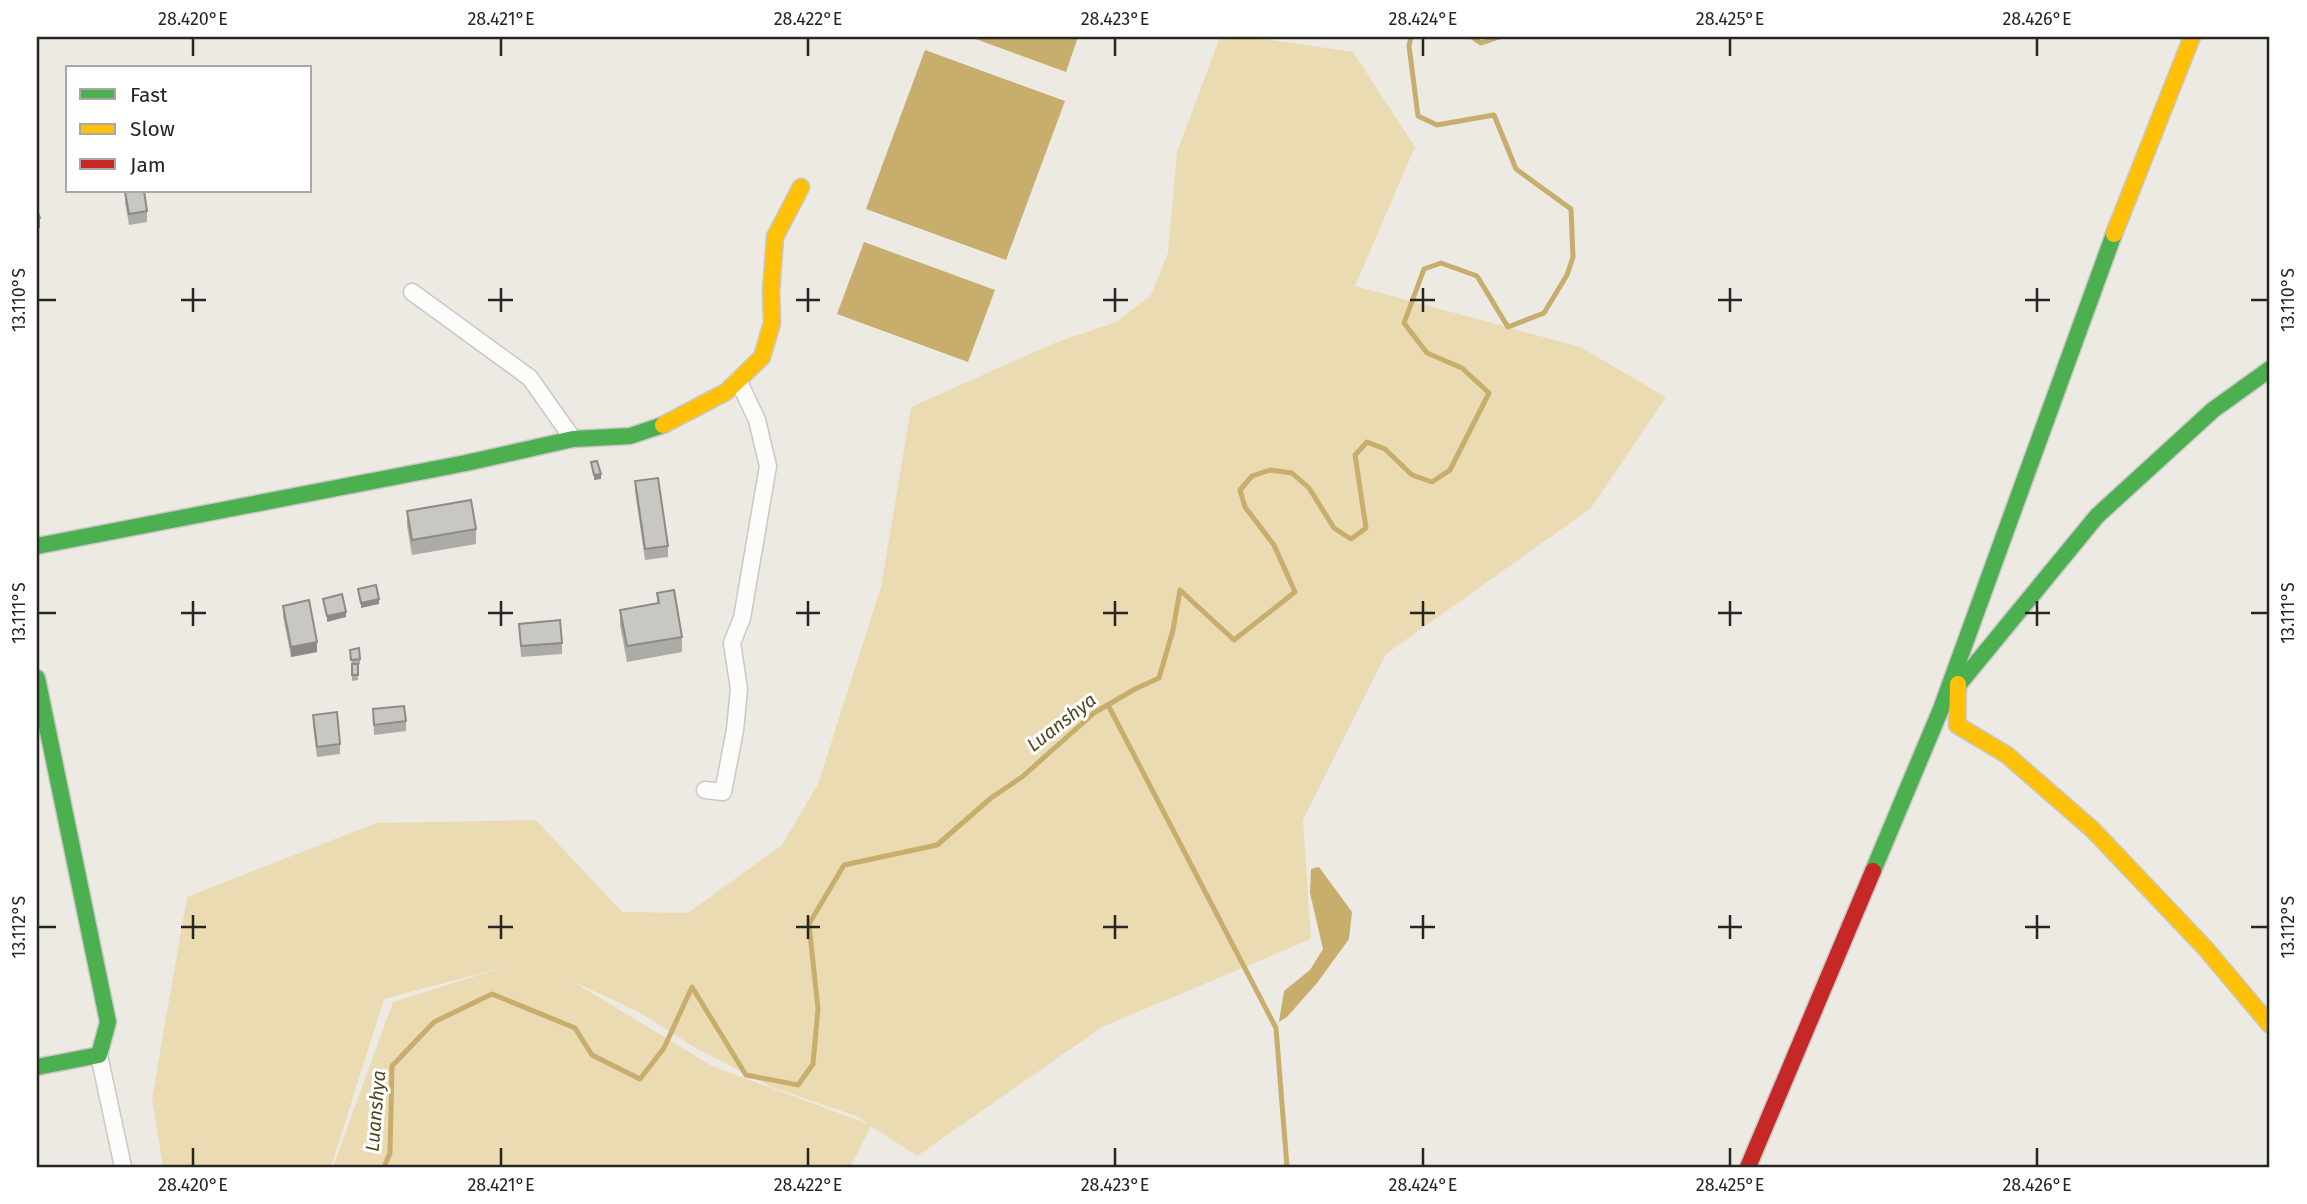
<svg xmlns="http://www.w3.org/2000/svg" width="2307" height="1204" viewBox="0 0 2307 1204" font-family="'Fira Sans',sans-serif">
<style>
.green{fill:#ebdbb2;fill-rule:evenodd}
.water{fill:#c7ae6c}
.lines{fill:none;stroke-linecap:round;stroke-linejoin:round}
.stream{stroke:#c7ae6c;stroke-width:5}
.street-casing{stroke:#c9c8c3;stroke-width:19}
.fast-casing{stroke:#c9c8c3;stroke-width:19}
.slow-casing{stroke:#c9c8c3;stroke-width:19}
.jam-casing{stroke:#c9c8c3;stroke-width:19}
.street{stroke:#fcfcfb;stroke-width:16}
.fast{stroke:#4caf50;stroke-width:16}
.slow{stroke:#ffc107;stroke-width:16}
.jam{stroke:#c62828;stroke-width:16}
.wall{fill:#adaba6}
.shaded-wall{fill:#8d8b87}
.building{fill:#c9c7c1;stroke:#8d8b87;stroke-width:2}
.ticks{fill:none;stroke:#272521;stroke-width:2.5}
.labels{text-anchor:middle;stroke-width:6;stroke-linejoin:round;paint-order:stroke}
.water-label{font-size:19px;font-style:italic;fill:#53441e;stroke:#fff}
.neatline{fill:none;stroke:#272521;stroke-width:2.5}
.ticks-label{font-size:18px;text-anchor:middle;fill:#272521}
</style>
<rect width="100%" height="100%" fill="#eceae3"/>
<path class="green" d="M1220,37H1252L1353,52L1415,147L1355,286L1580,347L1666,397L1591,508L1386,654L1303,820L1311,939L1102,1027L917,1156L871,1126L850,1167H333L393,1002L504,967L384,999L331,1167H163L152,1099L187,897L376,823L536,820L622,912L688,913L782,845L818,784L881,587L911,407L1057,342L1116,322L1151,295L1168,253L1177,152ZM572,981L639,1012L694,1047L771,1087L856,1116L868,1124L712,1066Z"/>
<g class="water">
<path d="M970,37H1078L1066,72Z"/>
<path d="M925,50L1065,101L1006,260L866,209Z"/>
<path d="M864,242L995,290L968,362L837,314Z"/>
<path d="M1319,867L1352,912L1349,939L1317,983L1287,1017L1279,1022L1284,991L1310,970L1323,949L1310,893L1311,869Z"/>
</g>
<g class="lines">
<g class="stream">
<path d="M1472,37L1481,43L1499,37"/>
<path d="M1108,705L1276,1028L1287,1167"/>
<path d="M384,1167L390,1153L392,1066L434,1022L492,994L575,1028L592,1055L640,1079L664,1048L692,987L746,1075L798,1085L813,1064L818,1009L809,924L844,865L937,845L991,798L1022,777L1094,713L1135,689L1159,678L1173,630L1180,590L1234,640L1295,592L1274,545L1245,507L1240,490L1252,476L1270,470L1292,473L1309,488L1334,528L1351,539L1366,528L1355,455L1367,442L1385,449L1412,475L1432,482L1450,470L1489,393L1462,368L1427,353L1404,323L1424,269L1441,263L1477,276L1508,327L1544,313L1567,275L1573,257L1571,209L1516,169L1494,115L1437,125L1418,116L1409,46L1411,37"/>
</g>
<g class="street-casing">
<g id="street">
<path d="M412,292L530,378L573,439"/>
<path d="M705,790L723,792L735,730L739,689L732,643L742,618L768,466L757,420L738,380"/>
<path d="M99,1055L123,1167"/>
</g>
</g>
<g class="fast-casing">
<g id="fast">
<path d="M37,546L466,463L573,439L630,436L663,425"/>
<path d="M37,678L108,1022L99,1055L37,1067"/>
<path d="M1955,689L2097,516L2213,410L2270,369"/>
<path d="M1873,871L1941,709L2114,234"/>
</g>
</g>
<g class="slow-casing">
<g id="slow">
<path d="M2114,234L2192,37"/>
<path d="M663,425L726,392L762,357L772,323L771,292L775,237L801,187"/>
<path d="M1958,684L1957,725L2007,755L2093,830L2206,949L2270,1025"/>
</g>
</g>
<g class="jam-casing">
<path id="jam" d="M1748,1167L1873,871"/>
</g>
<use href="#street" class="street"/>
<use href="#fast" class="fast"/>
<use href="#slow" class="slow"/>
<use href="#jam" class="jam"/>
</g>
<g class="wall">
<path d="M125,192L147,211V222L129,225L125,202Z"/>
<path d="M635,481L668,546V557L645,560L635,491Z"/>
<path d="M407,511L476,529V544L412,555L407,526Z"/>
<path d="M657,593L682,637V652L627,662L620,625V610L657,603Z"/>
<path d="M283,606L317,652L291,657L283,616Z"/>
<path d="M519,624L562,643V654L521,657Z"/>
<path d="M350,650L360,659V664L358,665V680L352,681V665Z"/>
<path d="M373,709L406,721V731L374,735Z"/>
<path d="M313,715L340,744V754L317,757L313,725Z"/>
</g>
<g class="shaded-wall">
<path d="M40,218V228L37,229V219Z"/>
<path d="M601,474V479L594,480V475Z"/>
<path d="M379,599V604L361,608V603Z"/>
<path d="M346,612V617L327,622V616Z"/>
<path d="M317,642V652L291,657V647Z"/>
</g>
<g class="building">
<path d="M132,191H144L147,211L129,214L125,192Z"/>
<path d="M37,210L40,218L37,219Z"/>
<path d="M597,461L601,474L594,475L591,462Z"/>
<path d="M658,478L668,546L645,549L635,481Z"/>
<path d="M471,500L476,529L412,540L407,511Z"/>
<path d="M376,585L379,599L361,603L358,589Z"/>
<path d="M674,590L682,637L627,646L620,610L659,603L657,593Z"/>
<path d="M342,594L346,612L327,616L323,599Z"/>
<path d="M309,600L317,642L291,647L283,606Z"/>
<path d="M560,620L562,643L521,646L519,624Z"/>
<path d="M359,648L360,659L351,660L350,650Z"/>
<rect x="352" y="664" width="6" height="11"/>
<path d="M404,706L406,721L374,725L373,709Z"/>
<path d="M337,712L340,744L317,747L313,715Z"/>
</g>
<path class="ticks" d="M193,38V56M501,38V56M808,38V56M1115,38V56M1423,38V56M1730,38V56M2037,38V56M193,288V312M501,288V312M808,288V312M1115,288V312M1423,288V312M1730,288V312M2037,288V312M38,300H56M181,300H206M488,300H513M796,300H820M1103,300H1128M1410,300H1435M1718,300H1742M2025,300H2050M2251,300H2268M193,601V626M501,601V626M808,601V626M1115,601V626M1423,601V626M1730,601V626M2037,601V626M38,613H56M181,613H206M488,613H513M796,613H820M1103,613H1128M1410,613H1435M1718,613H1742M2025,613H2050M2251,613H2268M193,915V939M501,915V939M808,915V939M1115,915V939M1423,915V939M1730,915V939M2037,915V939M38,927H56M181,927H206M488,927H513M796,927H820M1103,927H1128M1410,927H1435M1718,927H1742M2025,927H2050M2251,927H2268M193,1148V1166M501,1148V1166M808,1148V1166M1115,1148V1166M1423,1148V1166M1730,1148V1166M2037,1148V1166"/>
<g class="labels">
<g class="water-label">
<text transform="translate(1061 722) rotate(-38)" y="7">Luanshya</text>
<text transform="translate(375 1111) rotate(-85)" y="7">Luanshya</text>
</g>
</g>
<rect width="2307" height="1204" fill="none" stroke="#ffffff" stroke-width="77"/>
<rect x="66" y="66" width="245" height="126" fill="#ffffff" stroke="#a9a8a6" stroke-width="2"/>
<rect x="80" y="89" width="35" height="10" fill="#4caf50" stroke="#a9a8a6" stroke-width="2"/>
<text x="130" y="102" font-size="21" fill="#272521">Fast</text>
<rect x="80" y="124" width="35" height="10" fill="#ffc107" stroke="#a9a8a6" stroke-width="2"/>
<text x="130" y="136" font-size="21" fill="#272521">Slow</text>
<rect x="80" y="159" width="35" height="10" fill="#c62828" stroke="#a9a8a6" stroke-width="2"/>
<text x="130" y="172" font-size="21" fill="#272521">Jam</text>
<rect x="38" y="38" width="2230" height="1128" class="neatline"/>
<g class="ticks-label">
<text x="193" y="25">28.420°E</text>
<text x="501" y="25">28.421°E</text>
<text x="808" y="25">28.422°E</text>
<text x="1115" y="25">28.423°E</text>
<text x="1423" y="25">28.424°E</text>
<text x="1730" y="25">28.425°E</text>
<text x="2037" y="25">28.426°E</text>
<text transform="translate(19 300) rotate(-90)" y="6">13.110°S</text>
<text transform="translate(2288 300) rotate(-90)" y="6">13.110°S</text>
<text transform="translate(19 613) rotate(-90)" y="6">13.111°S</text>
<text transform="translate(2288 613) rotate(-90)" y="6">13.111°S</text>
<text transform="translate(19 927) rotate(-90)" y="6">13.112°S</text>
<text transform="translate(2288 927) rotate(-90)" y="6">13.112°S</text>
<text x="193" y="1191">28.420°E</text>
<text x="501" y="1191">28.421°E</text>
<text x="808" y="1191">28.422°E</text>
<text x="1115" y="1191">28.423°E</text>
<text x="1423" y="1191">28.424°E</text>
<text x="1730" y="1191">28.425°E</text>
<text x="2037" y="1191">28.426°E</text>
</g>
</svg>
